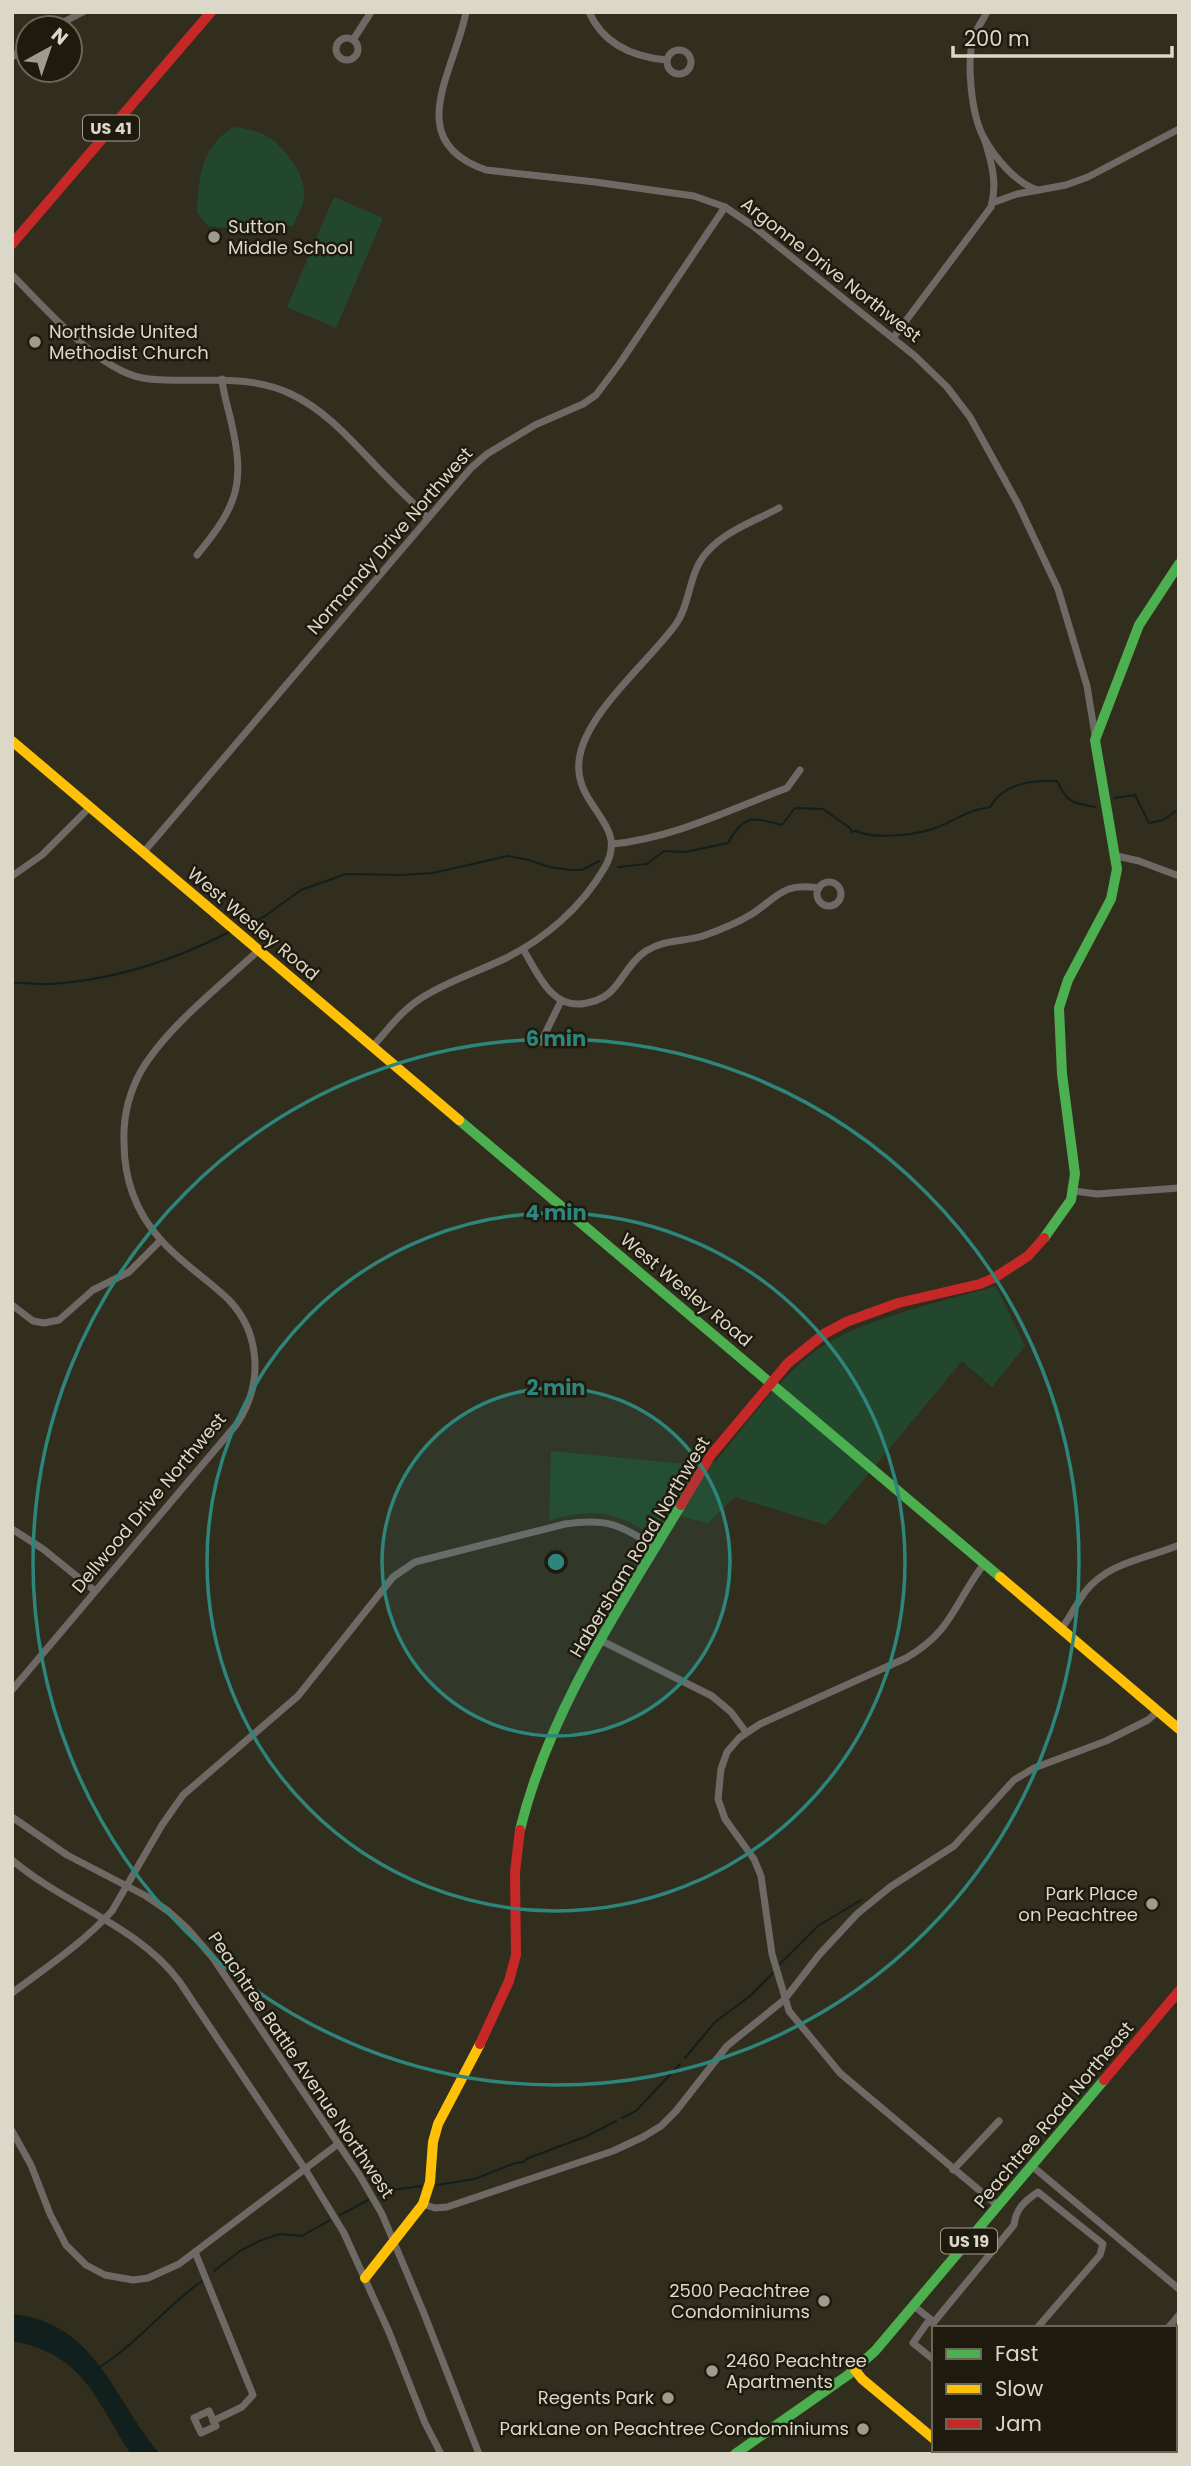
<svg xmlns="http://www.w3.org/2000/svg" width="1191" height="2466" viewBox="0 0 1191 2466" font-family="Poppins,sans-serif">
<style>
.green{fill:#23472c}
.water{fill:#111f1d}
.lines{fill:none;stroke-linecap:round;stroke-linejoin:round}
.stream{stroke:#111f1d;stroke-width:2}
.street{stroke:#6e6965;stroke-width:7}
.fast{stroke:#4caf50;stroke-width:10}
.slow{stroke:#ffc107;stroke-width:10}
.jam{stroke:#c62828;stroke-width:10}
.ring{fill:none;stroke:#2e857b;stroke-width:3.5}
.poi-dot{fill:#a09c8c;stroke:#1e1a0e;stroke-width:2.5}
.labels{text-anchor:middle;stroke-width:5;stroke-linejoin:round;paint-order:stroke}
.shield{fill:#1e1a0e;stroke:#a39f90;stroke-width:2}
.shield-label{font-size:16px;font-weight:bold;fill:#dcd8c7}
.poi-label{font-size:18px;fill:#dcd8c7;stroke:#1e1a0e;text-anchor:end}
.street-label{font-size:18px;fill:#dcd8c7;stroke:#1e1a0e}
.centre{fill:#2e857b;stroke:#1e1a0e;stroke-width:3.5}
.ring-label{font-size:21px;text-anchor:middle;font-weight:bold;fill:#2e857b;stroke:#1e1a0e;stroke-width:5;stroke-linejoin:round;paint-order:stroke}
</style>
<rect width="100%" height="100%" fill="#322e1e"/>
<g class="green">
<path d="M233,127C244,128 256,130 265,135C284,146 308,176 304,200C302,208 296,218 293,226L273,224L243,230L208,226L197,213C199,176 200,149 233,127Z"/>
<path d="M334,197L383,218L336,328L287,307Z"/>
<path d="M996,1286L1025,1346L992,1387L962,1361L826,1525L735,1497L708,1523L666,1513L652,1535C611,1510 596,1509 549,1520L551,1451L695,1465L715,1462C743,1429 770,1390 803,1361C849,1320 937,1304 996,1286Z"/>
<path d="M1004,2450H1112L1109,2454H994Z"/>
</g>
<path class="water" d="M12,2314C96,2322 113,2399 160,2454H131C95,2400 85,2354 12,2341Z"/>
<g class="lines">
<g class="stream">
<path d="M1114,798L1135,795L1149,823L1163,820L1179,809"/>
<path d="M618,867L647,864L664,851L685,852L728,843C744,814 752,817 782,825L795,808L823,809L850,828L852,832L856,831C875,840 919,835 938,827C958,819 968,810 990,807C1004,783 1032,780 1057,781C1068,804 1071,802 1095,807"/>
<path d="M245,926L265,916L301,890L346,874L401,875L433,873L508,856L529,860L549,867L571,870H582L599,861"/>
<path d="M12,983C25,982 38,985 51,984C113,980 173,961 229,932"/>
<path d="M780,1964L818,1926L861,1900"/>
<path d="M685,2058L715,2022L750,1996L773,1973"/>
<path d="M622,2118L636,2111L680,2064"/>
<path d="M437,2185L475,2179L515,2163L524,2162L526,2159L587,2136L616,2121"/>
<path d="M378,2195L399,2189L421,2186"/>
<path d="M340,2215L368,2200"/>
<path d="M214,2271L240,2251L259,2241L280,2234L302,2236L330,2220"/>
<path d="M100,2367C138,2343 165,2307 202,2281"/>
</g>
<g class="street">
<path d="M466,12C455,71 401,141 486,170L595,182L694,196L725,207L753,226L915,356L947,387L970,417L1018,504L1058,589L1087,686L1095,735"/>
<path d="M589,12C603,44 633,57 667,60"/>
<path d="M987,12C983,20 977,28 974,36C966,60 971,115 984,138C995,158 1015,182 1037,190"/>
<path d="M52,28L83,12"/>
<circle cx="347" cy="49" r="11"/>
<path d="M353,40L371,12"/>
<circle cx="679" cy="62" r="12"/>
<path d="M12,57L28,44"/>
<path d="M992,203L1017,194L1066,185L1088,177L1179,129"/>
<path d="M12,275C46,308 101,375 149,379C198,384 245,372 291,394C325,410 350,439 376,466C393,484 411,501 428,518"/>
<path d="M893,338L991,207C998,183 991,160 984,138"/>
<path d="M197,555C237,506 246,485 231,421C228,407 223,393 222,379"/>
<path d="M612,844C672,839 731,809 787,788L800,770"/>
<path d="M143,853L471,468L487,454L535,425L583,404L596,395L620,363L725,207"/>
<path d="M1117,856L1139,861L1179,876"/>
<path d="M12,876L42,855L90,807"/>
<circle cx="829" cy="894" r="12"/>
<path d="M523,949C538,974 552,1011 587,1003C598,1001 608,996 615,987C625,975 632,960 646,951C665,939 683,942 703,936C720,930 737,923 752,914C779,896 783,882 819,888"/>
<path d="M541,1042L561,1001"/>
<path d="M374,1045C389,1028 403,1009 423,997C448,981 477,972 504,959C545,939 582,907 605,867C630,823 574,808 579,761C584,714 648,663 676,624C691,603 688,573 707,552C725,531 755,521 779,508"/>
<path d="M1074,1191L1097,1194L1179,1188"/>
<path d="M12,1305L33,1321L44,1323L59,1320L93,1290L129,1272L161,1240"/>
<path d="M12,1529L43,1549L95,1591"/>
<path d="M984,1564C954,1603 953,1631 906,1658L760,1724L739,1738L727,1752L721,1769L718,1799L725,1819L754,1859L761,1876L772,1954L789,2011L840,2073L998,2206"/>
<path d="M1061,1629C1070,1618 1076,1604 1085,1592C1108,1562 1146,1559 1179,1545"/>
<path d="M600,1640L712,1696L731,1712L746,1732"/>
<path d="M12,1690L236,1425C263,1386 262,1334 228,1299C206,1278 180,1262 160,1239C136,1212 124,1178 124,1142C123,1117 129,1093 141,1071C167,1027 222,984 259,950"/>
<path d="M12,1817L67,1855L146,1896L168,1911L187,1928L213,1958L360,2176L382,2214L423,2311L479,2454"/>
<path d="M12,1860C65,1905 137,1925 179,1981L305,2169L344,2233L389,2332L425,2423L441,2454"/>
<path d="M12,1993C47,1967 83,1943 112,1911L162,1825L183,1795L298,1696L393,1577L415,1562L565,1524C609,1518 619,1525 656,1547"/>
<path d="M12,2131L31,2165L50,2214L66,2245L86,2265L105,2275L133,2280L148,2278L179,2264L338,2144"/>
<path d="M1032,2166L1179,2289"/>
<path d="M953,2170L999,2121"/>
<path d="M423,2204L435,2208L447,2207L613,2151L643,2137L661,2126L676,2111L727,2046L784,2000L819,1955L857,1914L890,1887L954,1846L1014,1780L1034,1768L1106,1741L1148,1720L1158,1711"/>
<path d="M195,2252L253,2395L242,2407L213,2421"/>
<path d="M914,2306L934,2322"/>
<path d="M1168,2328L1179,2315"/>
<path d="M934,2360L913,2343L927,2323L934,2322L1014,2225C1016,2208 1025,2201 1038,2192L1103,2244L1100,2255L1037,2328"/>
<path d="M209,2411L216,2426L201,2433L194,2418Z"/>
<path d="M1175,2412L1179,2408"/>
<path d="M976,2450H989"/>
</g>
<g class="fast">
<path d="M459,1120L1000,1577"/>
<path d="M1044,1238L1071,1200L1075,1174L1062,1074L1059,1008L1068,980L1111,899L1117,869L1095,740L1139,625L1179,564"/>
<path d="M520,1830C549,1711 619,1608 681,1505"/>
<path d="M735,2454L848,2375L875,2351L1104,2080"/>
</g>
<g class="slow">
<path d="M12,741L459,1120"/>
<path d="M1000,1577L1179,1729"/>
<path d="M365,2278L423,2204L430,2182L433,2142L438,2124L480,2044"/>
<path d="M855,2370L862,2379L934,2439"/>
<path d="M946,2450L950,2454"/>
</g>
<g class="jam">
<path d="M12,244L211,12"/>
<path d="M681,1505L711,1455L788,1363L824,1334L846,1322L898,1303L980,1284L994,1278L1028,1256L1044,1238"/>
<path d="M480,2044L509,1981L516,1955L515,1872L520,1830"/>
<path d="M1104,2080L1179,1991"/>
</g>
</g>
<circle cx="556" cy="1562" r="174" fill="#2e857b" fill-opacity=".12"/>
<g class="ring">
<circle cx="556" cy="1562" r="174"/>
<circle cx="556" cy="1562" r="349"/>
<circle cx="556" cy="1562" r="523"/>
</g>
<g class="poi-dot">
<circle cx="214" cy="237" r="7"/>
<circle cx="35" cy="342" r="7"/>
<circle cx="1152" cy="1904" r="7"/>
<circle cx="824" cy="2301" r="7"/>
<circle cx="712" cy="2371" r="7"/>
<circle cx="668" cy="2398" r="7"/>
<circle cx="863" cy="2429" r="7"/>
</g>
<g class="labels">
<g class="shield">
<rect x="83" y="115.5" width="56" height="25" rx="5"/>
<rect x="941" y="2228.5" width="56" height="25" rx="5"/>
</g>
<g class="shield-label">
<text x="111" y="134">US 41</text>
<text x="969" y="2247">US 19</text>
</g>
<g class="poi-label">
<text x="228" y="233" text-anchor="start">Sutton<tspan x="228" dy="21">Middle School</tspan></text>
<text x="49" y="338" text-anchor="start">Northside United<tspan x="49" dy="21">Methodist Church</tspan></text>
<text x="1138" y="1900">Park Place<tspan x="1138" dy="21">on Peachtree</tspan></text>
<text x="810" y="2297">2500 Peachtree<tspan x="810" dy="21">Condominiums</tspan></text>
<text x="726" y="2367" text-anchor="start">2460 Peachtree<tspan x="726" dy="21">Apartments</tspan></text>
<text x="654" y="2404">Regents Park</text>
<text x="849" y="2435">ParkLane on Peachtree Condominiums</text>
</g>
<g class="street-label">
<text transform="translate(831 270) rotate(38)" y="6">Argonne Drive Northwest</text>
<text transform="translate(390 541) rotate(-49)" y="6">Normandy Drive Northwest</text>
<text transform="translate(253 924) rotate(40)" y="6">West Wesley Road</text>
<text transform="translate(686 1290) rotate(40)" y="6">West Wesley Road</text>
<text transform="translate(149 1503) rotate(-50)" y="6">Dellwood Drive Northwest</text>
<text transform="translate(640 1547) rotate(-59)" y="6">Habersham Road Northwest</text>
<text transform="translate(301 2065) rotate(56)" y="6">Peachtree Battle Avenue Northwest</text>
<text transform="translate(1054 2115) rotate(-50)" y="6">Peachtree Road Northeast</text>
</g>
</g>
<circle cx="556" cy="1562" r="10" class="centre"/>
<g class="ring-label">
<text x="556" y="1046">6 min</text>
<text x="556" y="1220">4 min</text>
<text x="556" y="1395">2 min</text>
</g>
<rect width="1191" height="2466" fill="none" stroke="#dcd8c7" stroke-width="28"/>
<rect x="932" y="2326" width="245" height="126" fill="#1e1a0e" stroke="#6a6658" stroke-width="2"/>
<rect x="946" y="2349" width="35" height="10" fill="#4caf50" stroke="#6a6658" stroke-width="2"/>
<text x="995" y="2361" font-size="21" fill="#dcd8c7">Fast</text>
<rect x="946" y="2384" width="35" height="10" fill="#ffc107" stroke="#6a6658" stroke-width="2"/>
<text x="995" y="2396" font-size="21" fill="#dcd8c7">Slow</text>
<rect x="946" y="2419" width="35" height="10" fill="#c62828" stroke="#6a6658" stroke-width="2"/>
<text x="995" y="2431" font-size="21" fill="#dcd8c7">Jam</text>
<g transform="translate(49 49) rotate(40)"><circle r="33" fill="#1e1a0e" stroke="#6a6658" stroke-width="2"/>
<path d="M0-5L12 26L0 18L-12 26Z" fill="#a09c8c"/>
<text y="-10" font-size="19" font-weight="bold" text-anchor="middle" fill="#dcd8c7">N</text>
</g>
<path d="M953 46v10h219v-10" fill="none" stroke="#dcd8c7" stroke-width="3.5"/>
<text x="964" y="46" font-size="21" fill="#dcd8c7" stroke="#1e1a0e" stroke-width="5" paint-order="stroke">200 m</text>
</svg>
